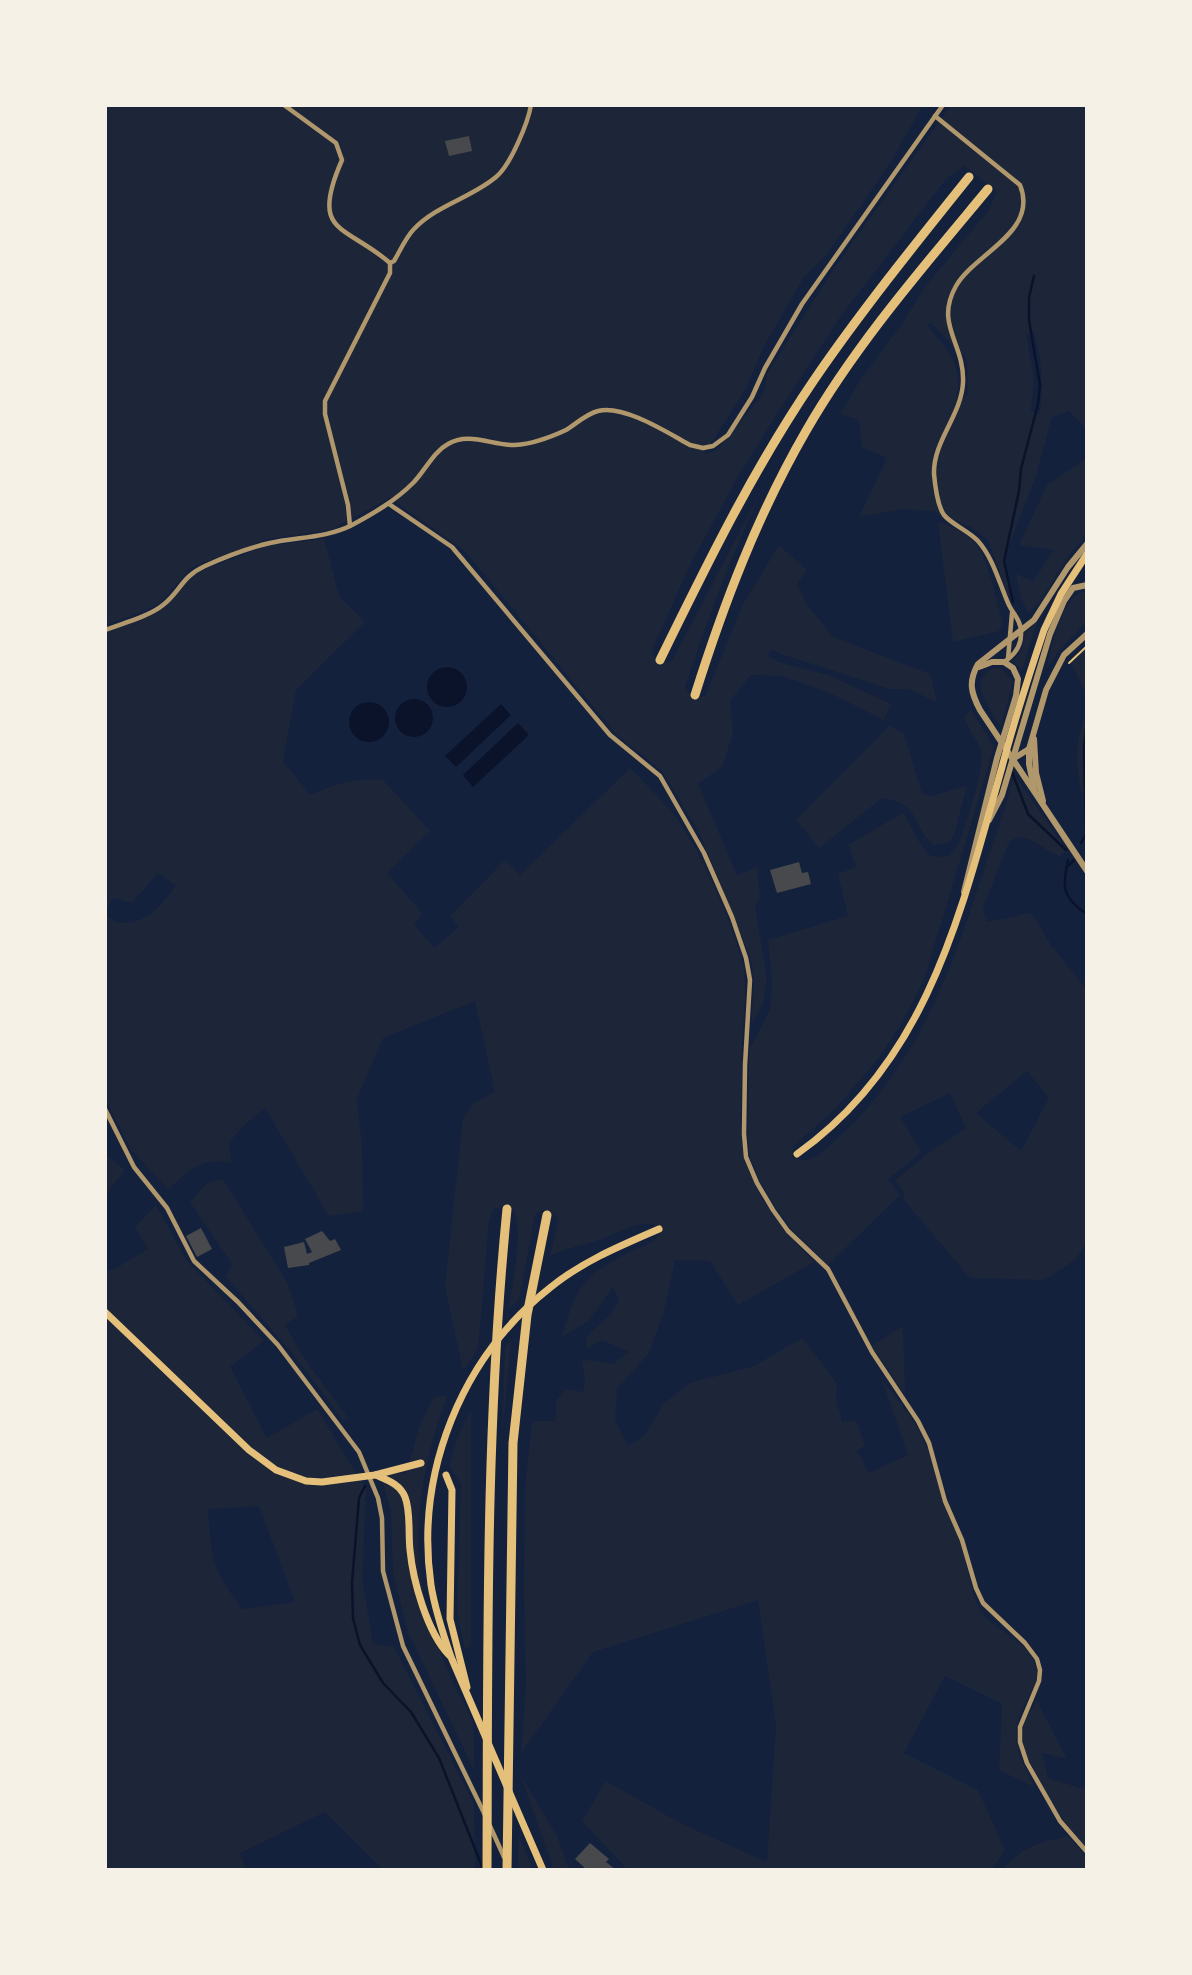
<svg xmlns="http://www.w3.org/2000/svg" width="1192" height="1975" viewBox="0 0 1192 1975" font-family="Rubik,sans-serif">
<style>
.green{fill:#1d2539;fill-rule:evenodd}
.water{fill:#0b132b}
.lines{fill:none;stroke-linecap:round;stroke-linejoin:round}
.stream{stroke:#0b132b;stroke-width:2.5}
.building{fill:#48494c}
.path{stroke:#e5c07b;stroke-width:2}
.minor{stroke:#b1986c;stroke-width:4.5}
.tertiary{stroke:#b1986c;stroke-width:6}
.secondary{stroke:#e5c07b;stroke-width:7}
.motorway{stroke:#e5c07b;stroke-width:9}
</style>
<rect width="100%" height="100%" fill="#14213d"/>
<g class="green">
<path d="M105,105H923L889,165L827,254L804,277L763,348L746,389L704,454L716,451L764,393L767,374L833,270L951,105H1087V430L1069,411L1052,417L1035,479L1005,555L1010,600L988,540L971,527L933,511L903,509L859,517L887,458L862,447L859,420L840,414L859,382L899,328L928,283L989,210L997,191L964,166L946,179L840,317L787,398L737,478L691,563L652,650L657,663L672,661L770,474C735,544 710,613 685,687L693,699L706,695L742,606L779,545L807,570L797,584L806,603L833,637L930,674L937,702L908,689H890L781,654L772,649L767,655L778,662L828,675L891,704L884,720L832,694L783,676L751,675L730,701L733,732L723,766L698,784L737,875L757,867L760,897L755,906L767,979L763,1004L751,1024L754,981L750,956L698,830L662,771L616,734L465,551L390,498L330,530L268,539L192,567L161,602L144,611L105,625ZM931,323L967,359L968,395L956,399C964,363 948,352 927,325ZM1034,332C1041,358 1045,386 1039,414L1031,411L1034,377L1026,334Z"/>
<path d="M1087,458V533L1067,558L1039,603L1028,613L1021,598L1016,574L1033,581L1054,550L1019,545L1047,485Z"/>
<path d="M938,522C954,527 970,534 979,548C988,560 997,605 1003,622L999,631L953,642Z"/>
<path d="M324,539L339,596L365,622L296,690L283,761L310,795C336,784 354,778 383,780L430,831L387,873L423,914L414,924L434,948L459,927L450,916L505,860L520,875L630,768C644,782 658,796 671,811C697,843 734,924 743,965C748,990 743,1018 742,1044C741,1066 742,1087 741,1108C741,1124 740,1140 744,1156C755,1197 784,1233 814,1262L738,1305L710,1261L675,1260L664,1312L649,1353L617,1389L615,1420L628,1446L644,1436L664,1403L690,1383L754,1366L802,1338L837,1383L836,1398L842,1422L856,1420L865,1445L857,1451L869,1473L908,1455L882,1380C893,1394 905,1408 915,1423C930,1447 935,1477 944,1503C948,1515 955,1526 959,1538C967,1558 970,1598 983,1614C998,1633 1033,1642 1037,1672C1038,1682 1031,1692 1026,1701C1008,1736 1018,1754 1034,1787L999,1770L1002,1704L945,1676L904,1753L978,1790L1005,1850L991,1870H628L582,1821L606,1781L680,1823L767,1862L776,1726L758,1600L593,1652L521,1753L526,1687L524,1592L525,1489L532,1421H556V1401L566,1389L583,1392L585,1382L582,1361L590,1360L613,1364L629,1352L602,1340L587,1349L586,1337L612,1313L619,1300L613,1287L588,1321L562,1337C576,1287 582,1276 630,1252C644,1245 652,1246 661,1232L653,1224C631,1222 614,1236 593,1242C578,1246 564,1249 550,1256L559,1220L554,1213L543,1210L535,1215L519,1299L509,1309C512,1281 525,1233 513,1209L503,1207L494,1209L489,1221L478,1349L463,1371L445,1286L463,1118L473,1103L495,1092L475,1001L383,1038L357,1099L362,1146L363,1211L329,1216L265,1108L240,1129L229,1143L232,1163C202,1156 190,1170 168,1189L132,1151L105,1099V915L119,923C148,924 160,907 176,885L158,873L132,903L113,898L105,911V633L152,615L163,608L182,585L195,574L208,568L267,546Z"/>
<path d="M1081,592L1087,593V621L1057,653L1046,669C1052,647 1060,603 1081,592Z"/>
<path d="M1037,622L1022,670L1013,661L1021,651L1025,633Z"/>
<path d="M1087,645V696L1070,660Z"/>
<path d="M997,668L1002,669L1013,681L1001,727C990,708 964,677 997,668Z"/>
<path d="M971,710L994,747L924,980L900,1026L878,1059L836,1108L794,1146L792,1157C813,1167 825,1149 840,1136C917,1066 951,971 982,876C993,842 1006,809 1014,774L1067,851L1060,856C1042,851 1027,828 1009,842L983,908L987,922L1031,913L1051,945L1087,990V1242L1075,1260L1044,1280L970,1278L903,1199L904,1193L895,1180L934,1149L966,1128L950,1093L900,1117L922,1152L888,1179L900,1195L828,1265L792,1230L776,1208L760,1181L751,1160L748,1144L749,1050L770,1010L772,981L768,940L848,916L838,874L856,867L848,845L903,813C911,823 922,853 932,856C936,858 945,856 949,856C952,852 956,847 959,842C965,830 983,768 982,756C981,741 966,731 965,716ZM1027,1071L1049,1098L1021,1151L976,1113Z"/>
<path d="M1087,713V810C1076,779 1072,744 1087,713Z"/>
<path d="M890,725L904,734L922,793L931,796L967,786L954,835L948,843L934,845C911,827 923,804 882,798L819,848L796,820Z"/>
<path d="M105,1154L125,1170L105,1195Z"/>
<path d="M223,1179L288,1284L298,1316L285,1325L302,1355L348,1418L343,1420L293,1354L225,1276L232,1264L190,1202L207,1183Z"/>
<path d="M156,1205L186,1260L264,1341L230,1367L267,1438L317,1409L366,1489L362,1578L373,1644L394,1647L474,1804L475,1870H383L325,1812L240,1853L246,1870H105V1270H113L148,1249L135,1227ZM259,1506L295,1602L243,1609C212,1571 211,1557 208,1509Z"/>
<path d="M903,1326L905,1395L872,1346Z"/>
<path d="M511,1340L502,1436L505,1348Z"/>
<path d="M447,1396C419,1472 406,1555 434,1633C439,1648 444,1663 451,1678C457,1693 471,1711 473,1727C475,1741 474,1756 474,1770L409,1634L393,1574L391,1512L380,1472L406,1474L420,1425L434,1397Z"/>
<path d="M471,1410V1646L465,1650L457,1610L461,1484L449,1466L456,1441Z"/>
<path d="M1037,1701L1067,1759L1042,1753L1048,1778L1087,1790V1848C1079,1838 1069,1829 1062,1819C1050,1804 1025,1759 1023,1741C1020,1726 1028,1713 1037,1701Z"/>
<path d="M520,1774L557,1836L569,1870H554Z"/>
<path d="M519,1836L533,1870H521L518,1864Z"/>
<path d="M1068,1836L1087,1858V1870H1002C1025,1845 1036,1844 1068,1836Z"/>
</g>
<g class="water">
<circle cx="447" cy="687" r="20"/>
<circle cx="414" cy="718" r="19"/>
<circle cx="369" cy="722" r="20"/>
<path d="M501,704L511,715L456,767L445,756Z"/>
<path d="M518,723L529,735L473,787L463,775Z"/>
</g>
<g class="lines">
<g class="stream">
<path d="M1013,602L1004,561L1019,491L1021,469L1038,404L1040,385L1029,320V298L1034,276"/>
<path d="M1012,772L1028,814L1066,850"/>
<path d="M1081,843L1086,834L1084,748L1087,722"/>
<path d="M1068,860C1062,887 1062,898 1087,914"/>
<path d="M1066,868L1074,860"/>
<path d="M365,1486L359,1498L352,1583L353,1618L360,1645L383,1683L411,1712L439,1758L483,1869"/>
</g>
</g>
<g class="building">
<path d="M469,136L472,151L449,156L445,141Z"/>
<path d="M799,862L802,873L808,872L811,884L777,893L770,870Z"/>
<path d="M201,1228L212,1249L197,1257L186,1236Z"/>
<path d="M322,1231L330,1241L335,1239L341,1250L309,1263V1265L288,1268L284,1247L304,1242L307,1254L312,1252L305,1239Z"/>
<path d="M590,1843L609,1859L606,1862L616,1870H587L575,1859Z"/>
</g>
<g class="lines">
<path class="path" d="M1069,663L1087,646"/>
<g class="minor">
<path d="M284,105L336,143L342,160C309,235 345,224 390,263"/>
<path d="M935,116L1020,185C1039,232 975,253 956,286C934,325 965,343 963,383C961,416 933,441 934,474C935,485 937,505 944,515C951,524 969,531 978,541C993,558 999,582 1008,603C1012,613 1021,620 1021,631C1022,645 1015,655 1004,662"/>
<path d="M390,263L394,261C400,251 406,237 414,229C437,205 471,198 496,177C510,166 528,123 531,105"/>
<path d="M389,504L452,547L610,735L660,776L704,853L732,917L746,958L750,980L745,1065L744,1134L746,1157L757,1183L773,1210L788,1231L828,1269L872,1352L918,1421L929,1443L945,1501L962,1540L976,1588L983,1603L1025,1643L1037,1659L1040,1670L1039,1681L1020,1727V1742L1027,1763L1060,1821L1087,1852"/>
<path d="M350,526L348,505L325,414V401L390,273V263"/>
<path d="M105,630C123,623 148,617 163,605C181,591 181,577 205,566C225,557 248,548 270,543C297,537 327,538 352,525C374,513 395,501 413,483C425,471 433,452 448,444C469,431 493,446 515,445C532,444 551,437 566,430C576,424 586,414 598,411C623,404 668,433 690,445L703,448L713,446L728,435L752,397L765,368L802,304L943,105"/>
<path d="M1008,659L1012,613"/>
<path d="M105,1109L134,1167L167,1208L194,1261L238,1302L278,1345L359,1452L378,1498L382,1518L383,1571L403,1646L485,1815"/>
<path d="M490,1826L504,1857"/>
</g>
<g class="tertiary">
<path d="M1087,544L1068,567L1034,620L978,664C968,682 971,693 980,710L1087,871"/>
<path d="M1034,739L1036,773L1043,801"/>
<path d="M1016,757L1029,749"/>
<path d="M1034,789L1029,764V749L1046,690L1064,655L1087,634"/>
<path d="M989,820L1002,795L1050,634L1064,601L1073,588L1087,585"/>
<path d="M964,892L997,758L1016,696L1018,679L1013,668L1004,662H992L979,667"/>
</g>
<g class="secondary">
<path d="M797,1154C928,1061 961,912 1002,767C1014,721 1029,675 1044,630L1061,594L1087,554"/>
<path d="M105,1312L249,1450L276,1470L306,1481L322,1482L375,1475L421,1463"/>
<path d="M376,1475C387,1480 400,1484 405,1497C411,1512 408,1533 410,1550C413,1581 427,1632 449,1655"/>
<path d="M446,1475L452,1490L450,1619L467,1687"/>
<path d="M543,1870L451,1657C443,1634 435,1610 431,1585C415,1473 461,1357 551,1287C583,1261 622,1245 659,1229"/>
</g>
<g class="motorway">
<path d="M660,660C707,564 754,468 814,380C862,310 916,243 969,177"/>
<path d="M695,695C724,603 758,514 806,431C856,344 924,266 988,189"/>
<path d="M487,1870C488,1650 485,1429 507,1209"/>
<path d="M507,1870L513,1443L527,1315L547,1215"/>
</g>
</g>
<rect width="1192" height="1975" fill="none" stroke="#f6f1e7" stroke-width="214"/>
</svg>
